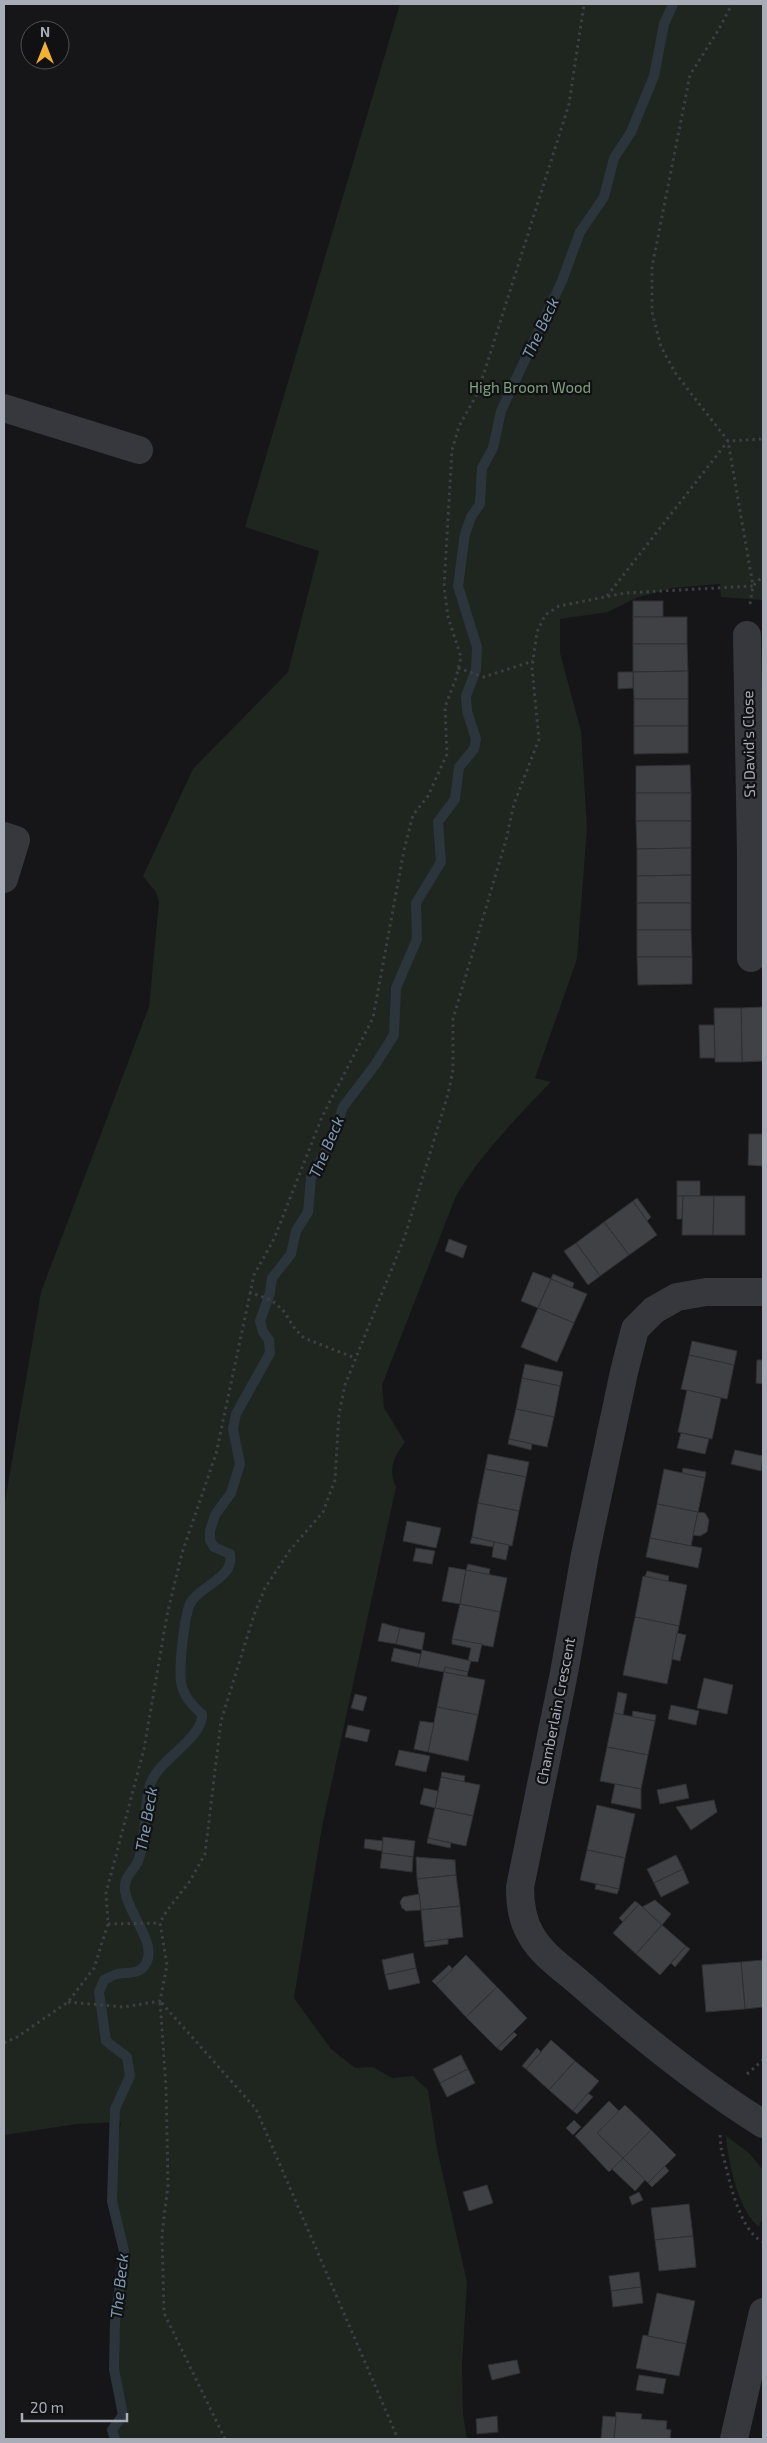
<svg xmlns="http://www.w3.org/2000/svg" width="767" height="2443" viewBox="0 0 767 2443" font-family="'Exo 2',sans-serif">
<style>
.green{fill:#1e261f}
.lines{fill:none;stroke-linecap:round;stroke-linejoin:round}
.stream{stroke:#2c353c;stroke-width:10}
.building{fill:#404145;stroke:#303034}
.path{stroke:#3d3f44;stroke-width:3;stroke-dasharray:2.5 4;stroke-linecap:butt}
.minor{stroke:#37383d;stroke-width:28}
.labels{text-anchor:middle;stroke-width:4.5;stroke-linejoin:round;paint-order:stroke}
.park-label{font-size:15px;fill:#7fa381;stroke:#111113}
.street-label{font-size:15px;fill:#a8adb8;stroke:#111113}
.water-label{font-size:16px;font-style:italic;fill:#7f9bb3;stroke:#111113}
</style>
<rect width="100%" height="100%" fill="#161618"/>
<g class="green">
<path d="M400,4H763V600L721,597L720,584L672,588L636,598L608,612L560,619V653L581,731L587,828L577,959L535,1078L551,1082C517,1117 481,1154 456,1196L382,1385L384,1408L405,1442C393,1458 388,1469 396,1487L322,1827L294,1998L331,2049L355,2068L373,2067L392,2078L413,2076L428,2090L437,2149L467,2282L462,2365L463,2414L467,2439H115L113,2433L124,2418L115,2372V2325L127,2252L115,2204L117,2145L121,2122L77,2124L4,2135V1507L41,1292L149,1007L159,902L156,892L143,876L193,769L288,672L319,551L245,527Z"/>
<path d="M726,2136L749,2153L763,2170V2216L759,2227C738,2211 728,2161 726,2136Z"/>
</g>
<g class="lines">
<path class="stream" d="M115,2439L112,2430L123,2415L114,2369L115,2323L124,2251L112,2201L115,2109L130,2076L127,2057L106,2041L99,1992L104,1980C108,1978 113,1975 117,1974C127,1972 139,1975 145,1965C159,1945 128,1914 125,1891C123,1877 133,1872 138,1861C148,1836 142,1806 151,1782C161,1758 204,1737 202,1714C192,1705 183,1696 181,1682C179,1668 184,1614 191,1602C201,1585 235,1578 230,1554L214,1547L210,1540V1531L215,1515L231,1493L240,1464L233,1429L236,1414L270,1353L269,1340L263,1332L260,1321L270,1293L272,1278L291,1254L296,1231L308,1212L311,1178L333,1137L343,1107L375,1065L394,1035L396,988L417,939L416,903L441,862L438,822L455,799L459,767L474,749L476,739L467,711L466,696L476,670L477,647L458,586L465,534L471,517L480,504L482,468L493,448L501,411L562,281L580,232L604,197L614,158L631,132L654,76L664,24L673,4"/>
</g>
<g class="building">
<rect x="633" y="601" width="30" height="16"/>
<rect x="633" y="617" width="54" height="27"/>
<path d="M633,644H687L688,671L633,672Z"/>
<path d="M688,671V699H634L633,672Z"/>
<path d="M618,672H633V688L618,689Z"/>
<rect x="634" y="699" width="54" height="27"/>
<path d="M634,726H688V753L634,754Z"/>
<path d="M690,765L691,793H636V766Z"/>
<rect x="636" y="793" width="55" height="28"/>
<path d="M636,821H691V848L637,849Z"/>
<path d="M691,848V875L637,876V849Z"/>
<path d="M691,875V903H637V876Z"/>
<rect x="637" y="903" width="54" height="27"/>
<path d="M637,930H691L692,957H637Z"/>
<path d="M637,957H692V984L638,985Z"/>
<path d="M763,1007V1061L742,1062L741,1008Z"/>
<path d="M714,1008H741L742,1062H715Z"/>
<path d="M699,1025H714L715,1058H700Z"/>
<path d="M749,1134H763V1166L748,1165Z"/>
<rect x="677" y="1181" width="23" height="15"/>
<path d="M677,1196H683L682,1219H677Z"/>
<path d="M683,1196H714L713,1235H682Z"/>
<path d="M714,1196H745V1235H713Z"/>
<path d="M637,1198L651,1217L647,1221L633,1201Z"/>
<path d="M633,1201L657,1235L629,1255L604,1222Z"/>
<path d="M604,1222L629,1255L600,1276L576,1243Z"/>
<path d="M449,1239L467,1246L463,1258L445,1251Z"/>
<path d="M576,1243L600,1276L588,1285L564,1251Z"/>
<path d="M533,1272L551,1279L538,1308L521,1301Z"/>
<path d="M553,1274L574,1283L572,1289L551,1279Z"/>
<path d="M551,1279L587,1294L574,1323L538,1308Z"/>
<path d="M538,1308L574,1323L557,1362L521,1347Z"/>
<path d="M692,1341L737,1351L734,1365L689,1355Z"/>
<path d="M689,1355L734,1365L727,1399L681,1389Z"/>
<path d="M757,1360H763V1384L756,1383Z"/>
<path d="M525,1364L563,1372L560,1386L522,1378Z"/>
<path d="M522,1378L560,1386L554,1417L516,1409Z"/>
<path d="M687,1390L721,1398L712,1439L678,1432Z"/>
<path d="M516,1409L554,1417L547,1447L509,1439Z"/>
<path d="M681,1433L709,1439L705,1454L677,1448Z"/>
<path d="M509,1439L532,1444L531,1450L508,1444Z"/>
<path d="M735,1450L763,1456L761,1471L731,1464Z"/>
<path d="M488,1454L529,1462L526,1477L485,1469Z"/>
<path d="M683,1468L706,1472L705,1478L682,1473Z"/>
<path d="M485,1469L526,1477L519,1511L478,1503Z"/>
<path d="M664,1469L705,1478L698,1512L657,1504Z"/>
<path d="M478,1503L519,1511L512,1546L472,1537Z"/>
<path d="M657,1504L698,1512L691,1546L650,1538Z"/>
<path d="M698,1512L705,1513L709,1520L707,1532L700,1536L693,1535Z"/>
<path d="M407,1521L441,1528L436,1548L403,1541Z"/>
<path d="M472,1537L494,1542L493,1547L470,1543Z"/>
<path d="M650,1538L702,1548L698,1568L646,1557Z"/>
<path d="M494,1542L509,1545L506,1560L492,1557Z"/>
<path d="M416,1548L435,1551L432,1564L413,1561Z"/>
<path d="M468,1564L490,1569L489,1575L466,1570Z"/>
<path d="M449,1567L466,1570L460,1604L442,1601Z"/>
<path d="M466,1570L507,1578L500,1612L460,1604Z"/>
<path d="M647,1571L669,1576L668,1582L645,1577Z"/>
<path d="M643,1576L687,1585L679,1626L635,1617Z"/>
<path d="M460,1604L500,1612L493,1647L452,1639Z"/>
<path d="M635,1617L679,1626L667,1684L623,1675Z"/>
<path d="M382,1623L400,1628L396,1644L378,1641Z"/>
<path d="M400,1628L425,1633L422,1650L396,1644Z"/>
<path d="M677,1633L686,1635L680,1661L672,1659Z"/>
<path d="M452,1639L482,1644L478,1662L468,1661L471,1648L452,1644Z"/>
<path d="M394,1648L421,1654L418,1667L391,1661Z"/>
<path d="M422,1650L471,1661L468,1672L445,1667L444,1672L418,1667Z"/>
<path d="M445,1667L468,1672L467,1677L444,1672Z"/>
<path d="M444,1672L485,1680L478,1715L437,1707Z"/>
<path d="M704,1678L733,1685L727,1714L697,1708Z"/>
<path d="M618,1692L627,1694L623,1715L614,1713Z"/>
<path d="M355,1694L367,1697L363,1711L351,1708Z"/>
<path d="M671,1705L699,1711L696,1725L668,1719Z"/>
<path d="M437,1707L478,1715L468,1761L428,1752Z"/>
<path d="M633,1711L656,1715L655,1721L632,1717Z"/>
<path d="M614,1713L655,1721L648,1755L607,1747Z"/>
<path d="M420,1721L434,1723L428,1752L414,1749Z"/>
<path d="M348,1725L370,1730L367,1742L345,1737Z"/>
<path d="M607,1747L648,1755L641,1789L600,1781Z"/>
<path d="M399,1750L430,1756L426,1772L395,1765Z"/>
<path d="M442,1772L465,1776L464,1782L441,1777Z"/>
<path d="M441,1777L480,1785L473,1816L435,1808Z"/>
<path d="M615,1784L641,1789V1809L611,1803Z"/>
<path d="M686,1784L689,1798L660,1804L657,1790Z"/>
<path d="M424,1788L438,1791L435,1808L420,1804Z"/>
<path d="M714,1800L717,1812L691,1830L676,1807Z"/>
<path d="M597,1805L635,1814L625,1858L587,1850Z"/>
<path d="M435,1808L473,1816L466,1846L428,1838Z"/>
<path d="M383,1837L415,1841L413,1857L382,1853Z"/>
<path d="M428,1838L451,1843L450,1848L427,1843Z"/>
<path d="M365,1839L383,1841L382,1851L364,1848Z"/>
<path d="M587,1850L625,1858L619,1889L580,1880Z"/>
<path d="M382,1853L413,1857L412,1872L380,1868Z"/>
<path d="M676,1855L683,1869L654,1883L647,1869Z"/>
<path d="M416,1857L455,1860L456,1875L417,1879Z"/>
<path d="M683,1869L689,1883L661,1897L654,1883Z"/>
<path d="M456,1875L460,1906L421,1910L417,1879Z"/>
<path d="M596,1884L619,1889L617,1894L595,1889Z"/>
<path d="M419,1894L421,1910L406,1911L402,1908L400,1902L403,1897Z"/>
<path d="M655,1900L671,1914L662,1925L642,1907Z"/>
<path d="M635,1901L639,1904L623,1922L619,1918Z"/>
<path d="M639,1904L662,1925L636,1954L613,1933Z"/>
<path d="M460,1906L463,1937L424,1942L421,1910Z"/>
<path d="M662,1925L686,1946L660,1975L636,1954Z"/>
<path d="M448,1939V1944L425,1947L424,1942Z"/>
<path d="M686,1946L690,1949L675,1967L671,1963Z"/>
<path d="M413,1953L416,1968L385,1975L382,1960Z"/>
<path d="M466,1955L497,1987L466,2017L436,1985Z"/>
<path d="M763,1960V2007L745,2009L741,1962Z"/>
<path d="M741,1962L745,2009L706,2012L702,1965Z"/>
<path d="M449,1965L453,1969L436,1985L432,1981Z"/>
<path d="M416,1968L420,1983L389,1990L385,1975Z"/>
<path d="M497,1987L527,2018L497,2048L466,2017Z"/>
<path d="M514,2032L517,2035L501,2051L497,2048Z"/>
<path d="M551,2040L575,2061L549,2090L526,2069Z"/>
<path d="M537,2048L541,2052L526,2069L522,2066Z"/>
<path d="M461,2055L468,2069L440,2083L433,2069Z"/>
<path d="M575,2061L599,2081L573,2111L549,2090Z"/>
<path d="M468,2069L475,2083L447,2097L440,2083Z"/>
<path d="M588,2093L593,2097L577,2114L573,2111Z"/>
<path d="M609,2101L619,2111L597,2133L623,2158L609,2172L575,2136Z"/>
<path d="M625,2105L651,2130L623,2158L597,2133Z"/>
<path d="M574,2120L581,2127L573,2135L566,2128Z"/>
<path d="M651,2130L676,2155L648,2183L623,2158Z"/>
<path d="M623,2158L645,2180L635,2191L612,2169Z"/>
<path d="M665,2166L669,2171L652,2187L648,2183Z"/>
<path d="M487,2185L493,2203L469,2211L463,2192Z"/>
<path d="M639,2192L643,2200L632,2205L629,2197Z"/>
<path d="M689,2204L693,2236L655,2240L651,2208Z"/>
<path d="M693,2236L696,2267L659,2271L655,2240Z"/>
<path d="M639,2272L641,2287L611,2291L609,2276Z"/>
<path d="M641,2287L643,2303L613,2307L611,2291Z"/>
<path d="M657,2293L695,2301L686,2344L648,2336Z"/>
<path d="M643,2335L686,2344L679,2376L636,2368Z"/>
<path d="M517,2360L520,2373L492,2380L488,2365Z"/>
<path d="M639,2375L666,2379L663,2394L636,2390Z"/>
<path d="M616,2412L642,2414L641,2419L667,2421L666,2429L671,2430L670,2439H614Z"/>
<path d="M497,2416L498,2432L477,2434L476,2419Z"/>
<path d="M603,2416L616,2417L614,2439H601Z"/>
</g>
<g class="lines">
<g class="path">
<path d="M607,596L728,441L763,439"/>
<path d="M750,604L753,586L763,576"/>
<path d="M458,668L484,677L533,661"/>
<path d="M249,1292L271,1300L283,1310L295,1329L304,1338L355,1358"/>
<path d="M108,1924L160,1923"/>
<path d="M68,2002L123,2007L160,2001L167,1965L160,1923L166,1912L190,1881L205,1854L221,1721L254,1615L265,1588L290,1550L323,1512L335,1480L339,1414L345,1385L405,1236L448,1094L453,1070V1019L506,840L514,804L539,739L532,668L537,632L545,615L559,606L625,593L753,586L728,441L676,374L661,347L652,312V267L690,75L719,29L732,4"/>
<path d="M4,2043L17,2037L68,2002L94,1968L108,1924L106,1893L144,1749L167,1615L182,1553L216,1454L254,1275L274,1239L322,1117L373,1018L404,850L413,815L428,796L447,754L445,707L456,678L461,657L448,617L444,587L452,450L459,426L476,396L486,367L569,104L584,4"/>
<path d="M747,2074L763,2060"/>
<path d="M720,2135L721,2148C729,2175 737,2229 763,2242"/>
<path d="M225,2439L164,2313L162,2234L168,2185L166,2087L160,2001L256,2109L398,2439"/>
</g>
<g class="minor">
<path d="M4,408L139,450"/>
<path d="M747,635L751,854H763"/>
<path d="M4,836L16,840L4,879"/>
<path d="M751,854V958"/>
<path d="M763,1292H706L677,1297L654,1310L635,1329L624,1372L585,1555L564,1673L520,1887C520,1905 522,1920 531,1935C542,1955 565,1970 582,1985C640,2036 698,2083 763,2124"/>
<path d="M734,2439L763,2312"/>
</g>
</g>
<g class="labels">
<g class="park-label">
<text x="530" y="393">High Broom Wood</text>
</g>
<g class="street-label">
<text transform="translate(749 744) rotate(-91)" y="5">St David's Close</text>
<text transform="translate(556 1711) rotate(-79)" y="5">Chamberlain Crescent</text>
</g>
<g class="water-label">
<text transform="translate(540 328) rotate(-65)" y="6">The Beck</text>
<text transform="translate(326 1147) rotate(-67)" y="6">The Beck</text>
<text transform="translate(146 1819) rotate(-80)" y="6">The Beck</text>
<text transform="translate(119 2286) rotate(-84)" y="6">The Beck</text>
</g>
</g>
<rect width="767" height="2443" fill="none" stroke="#a8adb8" stroke-width="10"/>
<g transform="translate(45 45)"><circle r="24" fill="#111113" stroke="#4d4f55"/>
<path d="M0-4L9 19L0 12L-9 19Z" fill="#f2b134"/>
<text y="-8" font-size="14" font-weight="bold" text-anchor="middle" fill="#a8adb8">N</text>
</g>
<path d="M22 2413v8h105v-8" fill="none" stroke="#a8adb8" stroke-width="2.5"/>
<text x="30" y="2413" font-size="15" fill="#a8adb8" stroke="#111113" stroke-width="4" paint-order="stroke">20 m</text>
</svg>
